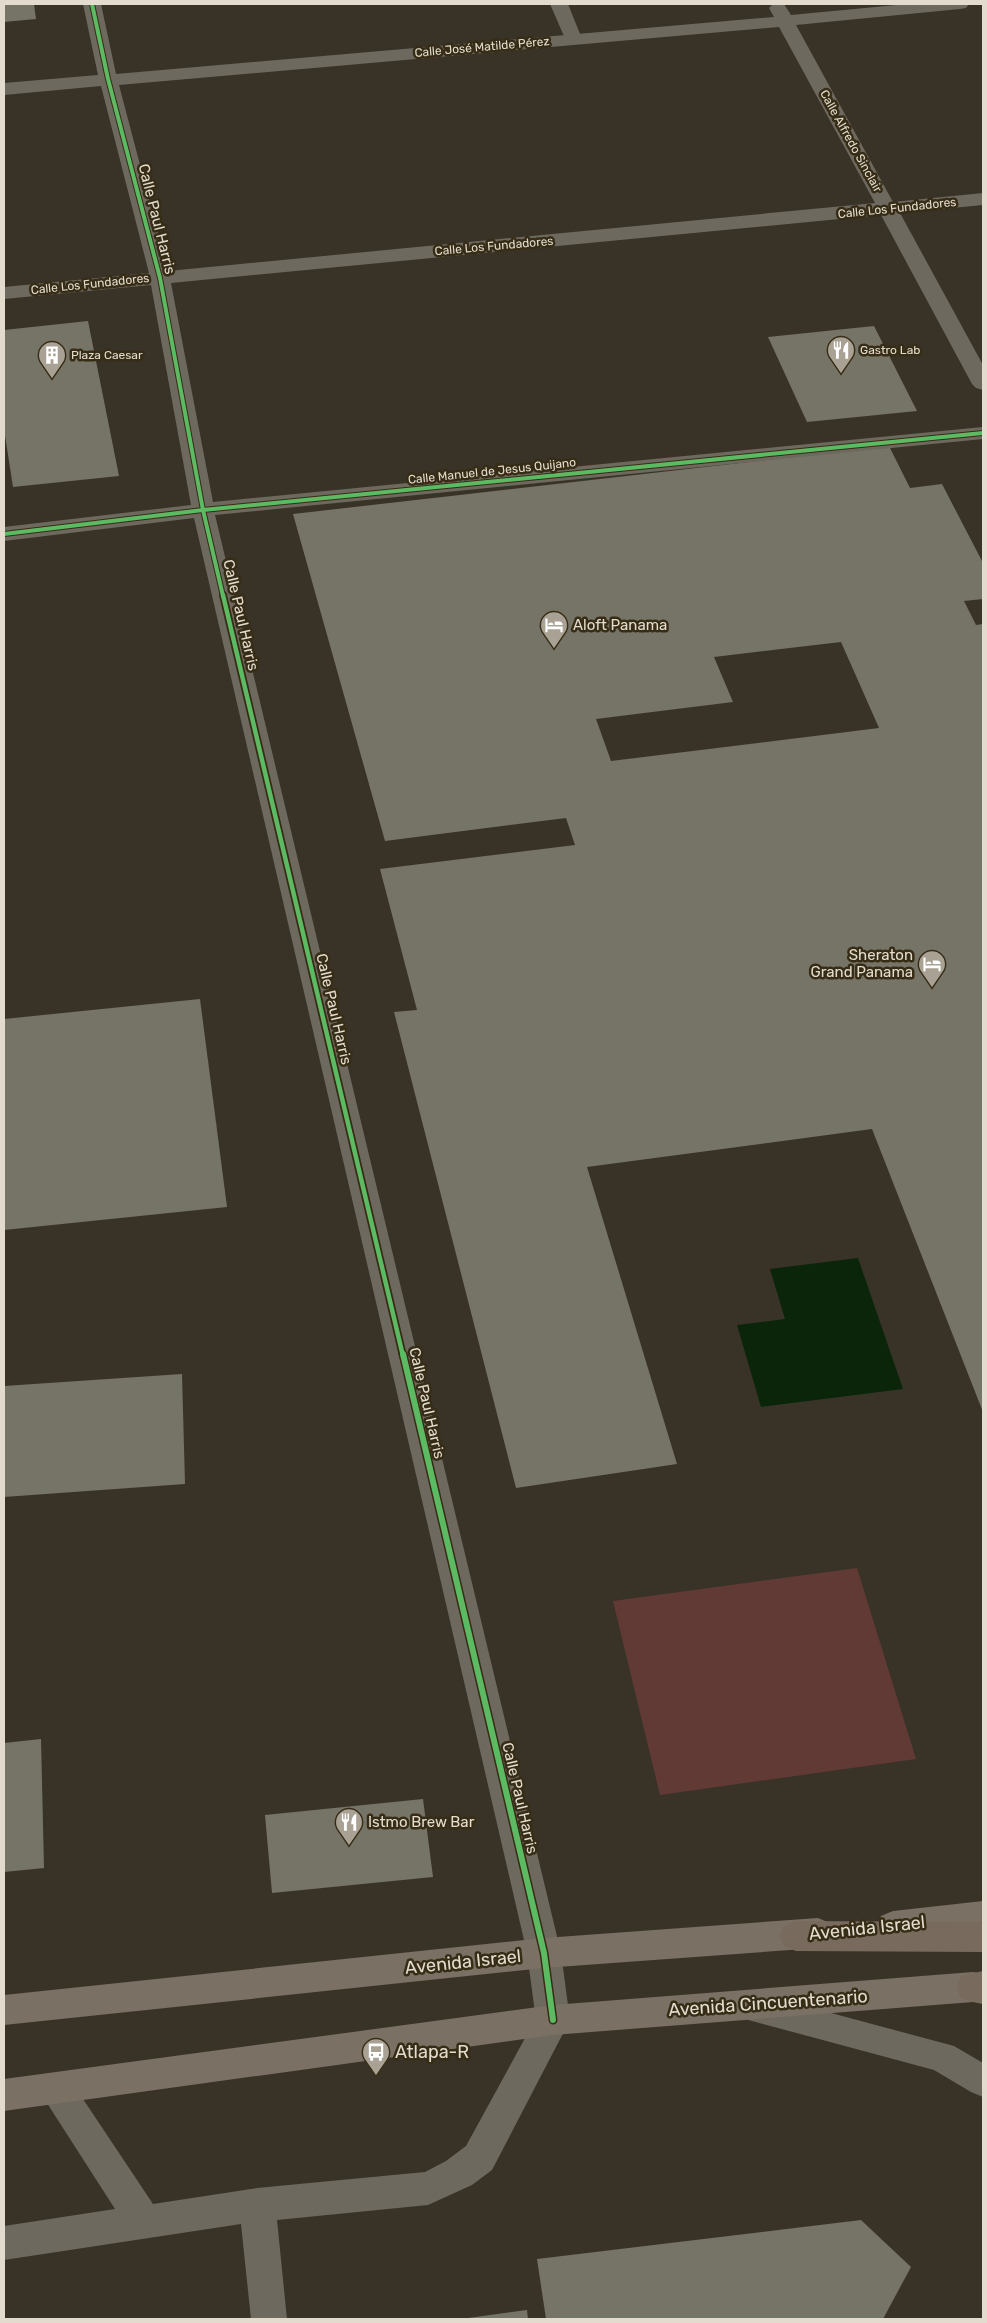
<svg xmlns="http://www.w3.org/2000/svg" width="987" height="2323" viewBox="0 0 987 2323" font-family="Rubik,sans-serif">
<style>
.green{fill:#613a36}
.water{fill:#0a250a}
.building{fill:#767466;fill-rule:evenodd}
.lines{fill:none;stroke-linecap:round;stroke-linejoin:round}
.service{fill:#6d695e;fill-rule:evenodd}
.minor{fill:#6d695e;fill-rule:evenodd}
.primary{fill:#7a7063;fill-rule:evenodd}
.motorway{fill:#786b5e;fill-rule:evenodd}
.cycleway-far2-casing{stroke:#372c15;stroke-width:6}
.cycleway-far1-casing{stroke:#372c15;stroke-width:8}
.cycleway-casing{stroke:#372c15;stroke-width:9}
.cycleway-far2{stroke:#5cba63;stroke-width:4}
.cycleway-far1{stroke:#5cba63;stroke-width:4.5}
.cycleway{stroke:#5cba63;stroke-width:6}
.labels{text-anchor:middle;stroke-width:5;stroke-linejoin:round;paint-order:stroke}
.far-street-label{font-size:12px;fill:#e3dcce;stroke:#372c15}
.far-poi-label{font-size:12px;fill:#e3dcce;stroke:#372c15;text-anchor:start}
.street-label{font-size:15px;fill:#e3dcce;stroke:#372c15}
.poi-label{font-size:15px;fill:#e3dcce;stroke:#372c15;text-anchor:start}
.near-street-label{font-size:18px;fill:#e3dcce;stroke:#372c15}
.near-poi-label{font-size:18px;fill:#e3dcce;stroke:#372c15;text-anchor:start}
</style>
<rect width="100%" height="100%" fill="#393327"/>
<path class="green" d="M857,1568L916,1759L660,1795L613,1601Z"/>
<path class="water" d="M858,1258L903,1389L761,1407L737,1325L785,1319L770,1269Z"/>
<g class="building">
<path d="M4,4H34L36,19L4,22Z"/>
<path d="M88,321L119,476L13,487L4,429V330Z"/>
<path d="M874,326L917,411L807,422L768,337Z"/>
<path d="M889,446L910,488L942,484L983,563V599L964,601L976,625L983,624V1412L872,1129L587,1167L677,1464L516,1488L394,1012L417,1010L380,869L575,845L566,818L385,841L293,514ZM841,642L879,728L611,761L596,719L733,702L714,657Z"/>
<path d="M200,999L227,1207L4,1230V1019Z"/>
<path d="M182,1374L185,1484L4,1497V1386Z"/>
<path d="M41,1739L44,1868L4,1872V1743Z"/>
<path d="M423,1799L433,1877L272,1893L265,1815Z"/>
<path d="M861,2220L911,2267L883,2319H546L537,2259Z"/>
<path d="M527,2310L528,2319H468V2318Z"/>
</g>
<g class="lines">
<g class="service">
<path d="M550,4H568L582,39L579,43H567Z"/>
<path d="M753,1992L954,2046L983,2063V2097L971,2092L934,2070L741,2018L736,2007L741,1996Z"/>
<path d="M553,2005L565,2009L570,2020L492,2170L472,2185L428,2205L277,2220L287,2319H251L241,2224L4,2260V2226L115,2209L45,2100L39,2089L45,2078L57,2073L69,2078L153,2204L257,2188L425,2172L446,2161L466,2146L541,2009Z"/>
</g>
<path class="minor" d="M83,4H101L116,74L774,17L769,8L773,4H784L791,15L907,4H969L966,8L960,9L796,25L893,202L983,193V205L900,213L983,365V390L976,388L972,384L881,215L171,283L213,502L983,427V439L215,515L561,1953L570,2020L565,2031L553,2035L541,2031L536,2020L527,1953L194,518L4,541V527L191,505L151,285L4,299V287L149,273L101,86L4,95V83L98,75ZM779,27L875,203L168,271L119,85Z"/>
<g class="primary">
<path d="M983,1901V1931L893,1941L881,1936L876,1926L881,1916L893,1911Z"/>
<path d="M818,1918L830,1923L835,1933L830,1943L818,1948L544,1968L4,2025V1995L544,1938Z"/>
<path d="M973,1972L983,1974V2004L973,2002L553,2035L4,2111V2079L553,2005Z"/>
</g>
<g class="motorway">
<path d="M796,1921L983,1922V1952L796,1951L784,1946L779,1936L784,1926Z"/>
<path d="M983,1971V2001L973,2002L961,1998L956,1987L961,1976Z"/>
</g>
<g class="cycleway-far2-casing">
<g id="cycleway-far2">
<path d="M92,4L108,79L160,278L203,510L223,596"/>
<path d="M4,534L203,510L983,433"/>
</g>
</g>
<g class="cycleway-far1-casing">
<path id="cycleway-far1" d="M223,595L403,1356"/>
</g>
<g class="cycleway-casing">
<path id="cycleway" d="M403,1354L544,1953L553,2020"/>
</g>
<use href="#cycleway-far2" class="cycleway-far2"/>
<use href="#cycleway-far1" class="cycleway-far1"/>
<use href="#cycleway" class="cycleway"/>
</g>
<defs>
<g id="restaurant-pin" transform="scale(1.4375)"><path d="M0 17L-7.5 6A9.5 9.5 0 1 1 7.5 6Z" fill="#a8a194" stroke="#372c15"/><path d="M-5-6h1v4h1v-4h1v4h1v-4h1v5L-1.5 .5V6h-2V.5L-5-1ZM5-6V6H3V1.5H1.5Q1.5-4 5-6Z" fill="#fff"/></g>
<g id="building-pin" transform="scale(1.4375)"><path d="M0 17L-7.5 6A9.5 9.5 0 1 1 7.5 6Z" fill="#a8a194" stroke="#372c15"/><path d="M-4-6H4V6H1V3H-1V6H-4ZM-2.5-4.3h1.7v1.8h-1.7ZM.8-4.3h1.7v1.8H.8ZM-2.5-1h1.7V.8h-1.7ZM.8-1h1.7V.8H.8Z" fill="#fff"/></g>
<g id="hotel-pin" transform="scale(1.4375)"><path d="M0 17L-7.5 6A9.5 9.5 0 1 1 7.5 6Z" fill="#a8a194" stroke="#372c15"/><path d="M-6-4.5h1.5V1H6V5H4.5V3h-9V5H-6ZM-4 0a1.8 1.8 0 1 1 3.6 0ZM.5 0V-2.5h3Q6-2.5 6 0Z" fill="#fff"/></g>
<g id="bus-pin" transform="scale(1.4375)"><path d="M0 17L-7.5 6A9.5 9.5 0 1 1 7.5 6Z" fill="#a8a194" stroke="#372c15"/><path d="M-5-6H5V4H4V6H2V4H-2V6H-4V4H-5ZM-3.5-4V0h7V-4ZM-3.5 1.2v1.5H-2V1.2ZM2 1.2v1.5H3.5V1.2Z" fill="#fff"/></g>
</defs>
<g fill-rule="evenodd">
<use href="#restaurant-pin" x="841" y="350"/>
<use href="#building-pin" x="52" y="355"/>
<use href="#hotel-pin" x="554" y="625"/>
<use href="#hotel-pin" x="932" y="964"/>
<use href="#restaurant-pin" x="349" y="1822"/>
<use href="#bus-pin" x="376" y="2052"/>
</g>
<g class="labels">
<g class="far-street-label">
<text transform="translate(482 47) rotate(-5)" y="4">Calle José Matilde Pérez</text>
<text transform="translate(851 141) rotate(61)" y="4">Calle Alfredo Sinclair</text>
<text transform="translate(897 208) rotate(-6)" y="4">Calle Los Fundadores</text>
<text transform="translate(494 246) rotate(-5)" y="4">Calle Los Fundadores</text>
<text transform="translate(90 284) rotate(-6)" y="4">Calle Los Fundadores</text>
<text transform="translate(492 471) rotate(-6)" y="4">Calle Manuel de Jesus Quijano</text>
</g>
<g class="far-poi-label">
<text x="860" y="354">Gastro Lab</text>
<text x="71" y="359">Plaza Caesar</text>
</g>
<g class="street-label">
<text transform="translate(157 219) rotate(76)" y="5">Calle Paul Harris</text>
<text transform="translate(241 615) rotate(77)" y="5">Calle Paul Harris</text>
<text transform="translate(334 1009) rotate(77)" y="5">Calle Paul Harris</text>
<text transform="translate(427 1403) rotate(77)" y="5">Calle Paul Harris</text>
<text transform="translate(520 1798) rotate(77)" y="5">Calle Paul Harris</text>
</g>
<g class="poi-label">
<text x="573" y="630">Aloft Panama</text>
<text x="913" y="960" text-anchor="end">Sheraton<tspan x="913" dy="17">Grand Panama</tspan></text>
<text x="368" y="1827">Istmo Brew Bar</text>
</g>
<g class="near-street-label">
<text transform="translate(867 1928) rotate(-6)" y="6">Avenida Israel</text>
<text transform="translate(463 1962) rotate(-6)" y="6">Avenida Israel</text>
<text transform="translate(768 2003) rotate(-4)" y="6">Avenida Cincuentenario</text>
</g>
<g class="near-poi-label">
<text x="395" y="2058">Atlapa-R</text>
</g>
</g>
<rect width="987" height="2323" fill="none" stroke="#e3dcce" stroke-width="10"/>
</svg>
